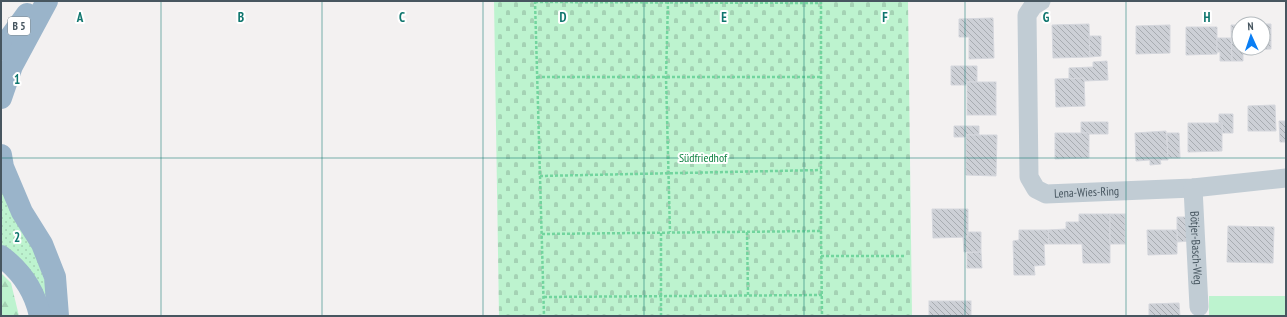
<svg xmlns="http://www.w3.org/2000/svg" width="1287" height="317" viewBox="0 0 1287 317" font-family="'PT Sans Narrow',sans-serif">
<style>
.grass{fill:url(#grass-dots)}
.forest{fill:url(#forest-firs)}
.cemetery{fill:url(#cemetery-stones)}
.green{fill:#bdf3cf}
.building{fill:url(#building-back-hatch);stroke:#d5d7dd}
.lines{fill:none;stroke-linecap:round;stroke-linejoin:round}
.path{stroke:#72d59e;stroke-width:2.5;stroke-dasharray:3 2;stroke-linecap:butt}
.minor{stroke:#c1ccd4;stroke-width:19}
.trunk{stroke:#9ab4ca;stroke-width:22}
.grid{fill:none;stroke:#0f766e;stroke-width:1;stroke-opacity:0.55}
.labels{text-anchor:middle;stroke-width:4;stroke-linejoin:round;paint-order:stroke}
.shield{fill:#fff;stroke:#7e8990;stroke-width:1}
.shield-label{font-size:11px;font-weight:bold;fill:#475660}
.park-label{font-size:12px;fill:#108443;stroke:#fff}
.street-label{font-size:12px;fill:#475660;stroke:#fff}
.grid-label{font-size:13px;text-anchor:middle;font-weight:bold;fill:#0f766e;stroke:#fff;stroke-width:4;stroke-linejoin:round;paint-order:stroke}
</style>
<defs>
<pattern id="grass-dots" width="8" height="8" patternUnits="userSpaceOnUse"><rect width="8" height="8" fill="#bdf3cf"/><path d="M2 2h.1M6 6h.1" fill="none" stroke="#a4d2b4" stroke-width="1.8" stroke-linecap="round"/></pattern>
<pattern id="forest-firs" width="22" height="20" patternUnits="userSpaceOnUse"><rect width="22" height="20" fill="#bdf3cf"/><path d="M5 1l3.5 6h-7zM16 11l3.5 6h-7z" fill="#a4d2b4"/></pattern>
<pattern id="cemetery-stones" width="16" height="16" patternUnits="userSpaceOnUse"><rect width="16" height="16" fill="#bdf3cf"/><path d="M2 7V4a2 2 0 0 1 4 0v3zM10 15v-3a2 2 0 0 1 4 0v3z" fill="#a4d2b4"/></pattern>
<pattern id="building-back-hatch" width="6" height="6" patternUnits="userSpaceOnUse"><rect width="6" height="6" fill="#cdd0d6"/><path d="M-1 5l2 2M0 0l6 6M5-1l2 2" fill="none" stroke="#a8acb1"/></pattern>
</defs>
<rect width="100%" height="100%" fill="#f3f1f1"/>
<path class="grass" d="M1,186L33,249L48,289V314L1,246Z"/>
<path class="forest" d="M1,273L11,283L19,316H1Z"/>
<path class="cemetery" d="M494,1H908L912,316H499Z"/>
<rect class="green" x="1209" y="296" width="77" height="20"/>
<g class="building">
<path d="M993,18L994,58L969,59V37H959V19Z"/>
<path d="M1089,24L1090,57L1053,58L1052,25Z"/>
<path d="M1263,24H1271V49L1241,50V48H1263Z"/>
<path d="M1170,25V53L1136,54V26Z"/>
<path d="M1231,25H1239V48L1243,50V61H1232Z"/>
<path d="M1186,27H1217V54L1186,55Z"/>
<path d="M1089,36H1101V56L1090,57Z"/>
<path d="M1217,38H1231L1232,61H1220V52H1217Z"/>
<path d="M1107,61L1108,80L1084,81V78L1069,79V68L1093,67V62Z"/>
<path d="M951,66H977V82H967V85H951Z"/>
<path d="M1084,78L1085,106L1056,107L1055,79Z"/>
<rect x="967" y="82" width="29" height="33"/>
<path d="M1275,105L1276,131H1248V106Z"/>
<path d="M1219,114H1233V133H1222V123H1219Z"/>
<path d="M1279,121H1286V142H1280Z"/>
<path d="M1081,122H1108V134H1089V133H1081Z"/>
<path d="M1188,123H1222V151L1188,152Z"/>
<path d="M954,126H979V135H966L967,137H954Z"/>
<path d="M1166,131L1168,160H1160L1161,164L1150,165V160L1136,161L1135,133Z"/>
<path d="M1055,133H1089V158L1055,159Z"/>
<path d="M1167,133H1179L1180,158H1168Z"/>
<path d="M966,135H997L996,176L966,175Z"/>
<path d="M932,209H968V237L933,238Z"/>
<path d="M1079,214H1110V263H1083L1082,244H1049L1048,230L1066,229V222H1079Z"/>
<rect x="1110" y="214" width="15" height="30"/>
<path d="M1177,217H1189L1190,241L1177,242Z"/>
<path d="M1228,226L1274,227L1273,263L1227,262Z"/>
<path d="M1019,230H1048L1049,244H1044L1045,265L1034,266L1035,275H1014L1013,241L1019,240Z"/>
<path d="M1147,230H1177V254L1148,255Z"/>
<path d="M968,232H981V252H964L963,237H968Z"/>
<path d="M981,252L982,268H967V253Z"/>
<rect x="929" y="301" width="42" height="15"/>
<path d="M1179,303L1180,316H1149V304Z"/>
</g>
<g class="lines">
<g class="path">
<path d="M535,1L544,316"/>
<path d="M668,1L666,77L670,232"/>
<path d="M821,1V231L822,316"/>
<path d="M535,2L821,3"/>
<path d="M537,77H821"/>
<path d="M540,176L821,170"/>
<path d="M747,232L748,295"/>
<path d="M661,233V316"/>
<path d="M542,234L821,231"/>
<path d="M821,256H904"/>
<path d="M544,297L822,295"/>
</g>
<g class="minor">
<path id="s1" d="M1041,1L1033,6L1027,15L1029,177L1036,189L1046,194L1193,188L1286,178"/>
<path id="s2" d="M1193,188L1199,307"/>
</g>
<g class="trunk">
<path d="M1,50L27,14"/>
<path d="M1,98L12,66L47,1"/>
<path d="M1,155L3,167L22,212L42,244L55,277L58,316"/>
<path d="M1,256C21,271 35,292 40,316"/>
</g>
</g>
<path class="grid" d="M161,1V316M322,1V316M483,1V316M644,1V316M804,1V316M965,1V316M1126,1V316M1,158H1286"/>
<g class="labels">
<rect class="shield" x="8" y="17" width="22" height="18" rx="3"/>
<g class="shield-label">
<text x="19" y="30">B 5</text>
</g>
<g class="park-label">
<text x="703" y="162">Südfriedhof</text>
</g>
<g class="street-label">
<text dy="4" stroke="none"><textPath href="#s1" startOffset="248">Lena-Wies-Ring</textPath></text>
<text dy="4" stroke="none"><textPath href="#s2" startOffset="60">Bötjer-Basch-Weg</textPath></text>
</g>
</g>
<g class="grid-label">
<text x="80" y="22">A</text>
<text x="241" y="22">B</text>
<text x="402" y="22">C</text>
<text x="563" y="22">D</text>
<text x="724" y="22">E</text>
<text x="885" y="22">F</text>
<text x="1046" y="22">G</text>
<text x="1207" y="22">H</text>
<text x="17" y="84">1</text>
<text x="17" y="242">2</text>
</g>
<rect width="1287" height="317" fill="none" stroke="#475660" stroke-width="4"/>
<g transform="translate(1251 36) rotate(357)"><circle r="19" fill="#ffffff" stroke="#b5bbbf"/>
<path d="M0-3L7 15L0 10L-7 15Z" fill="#0a7ef4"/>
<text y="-6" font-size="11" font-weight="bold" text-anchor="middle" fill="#475660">N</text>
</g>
</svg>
